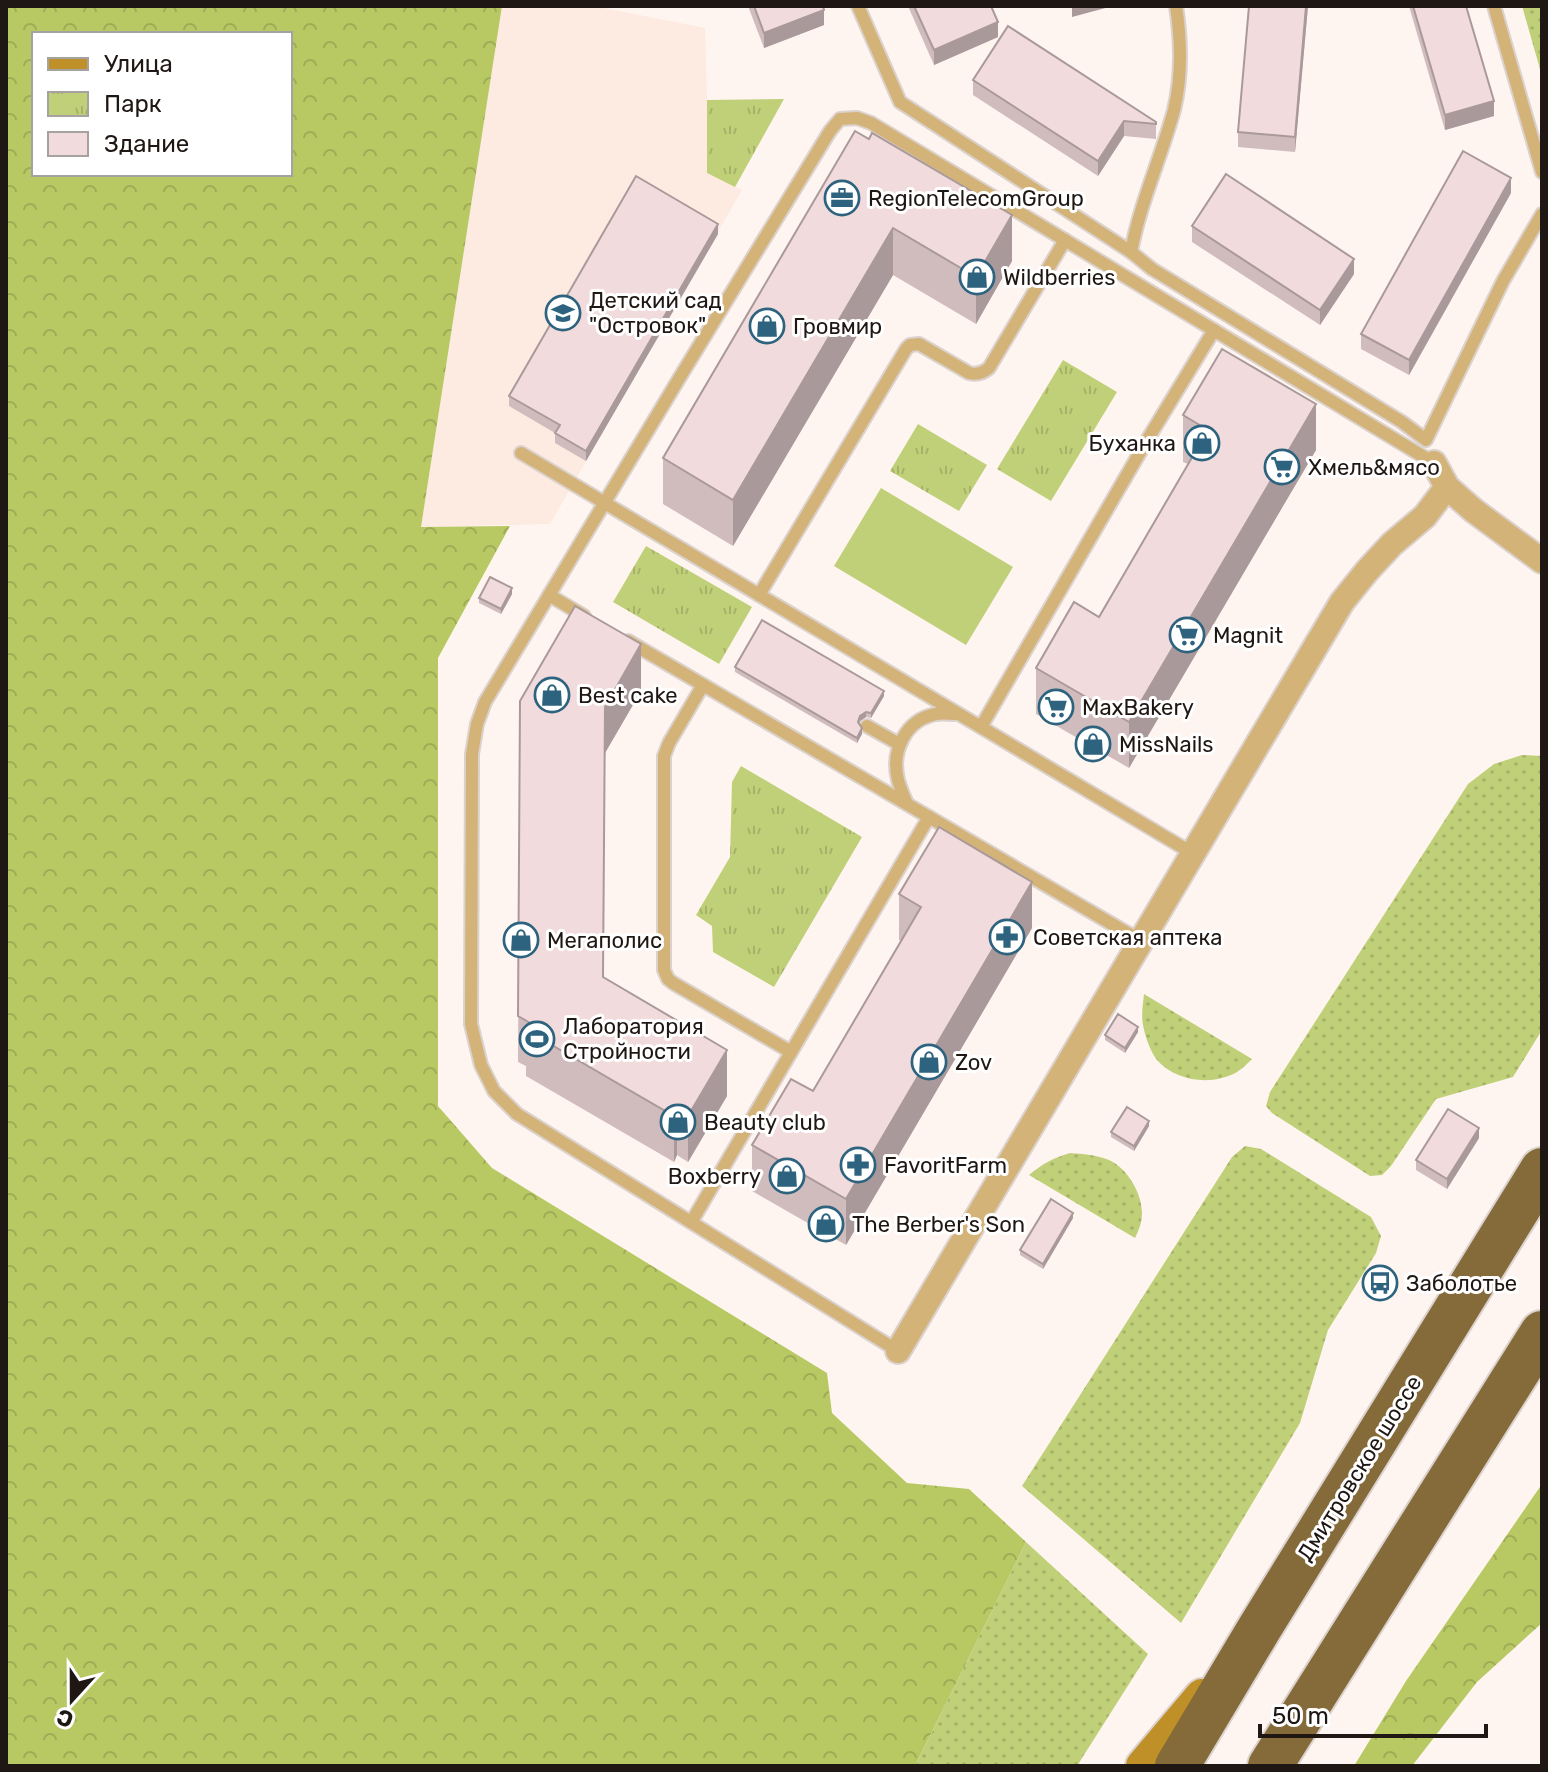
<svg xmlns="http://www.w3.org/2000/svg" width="1548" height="1772" viewBox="0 0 1548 1772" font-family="Rubik,sans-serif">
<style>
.built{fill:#fdeae0}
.grass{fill:url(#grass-dots)}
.forest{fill:url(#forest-crowns);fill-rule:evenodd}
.park{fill:url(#park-tufts)}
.pitch{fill:#c0d079}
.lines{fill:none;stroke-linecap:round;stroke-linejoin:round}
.lane-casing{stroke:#dbd1cd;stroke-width:16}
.street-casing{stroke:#dbd1cd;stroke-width:28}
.secondary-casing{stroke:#dbd1cd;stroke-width:38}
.highway-casing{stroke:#dbd1cd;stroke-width:48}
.lane{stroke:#d3b378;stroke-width:12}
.street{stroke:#d3b378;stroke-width:24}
.secondary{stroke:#bf9027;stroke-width:34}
.highway{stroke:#856b39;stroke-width:44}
.wall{fill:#d0bcbd}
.shaded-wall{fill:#a9999a}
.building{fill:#f2dbdc;stroke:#a9999a;stroke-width:2}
.labels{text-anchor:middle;stroke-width:6;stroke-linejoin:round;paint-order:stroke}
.poi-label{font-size:22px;fill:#1f1713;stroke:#fff;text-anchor:start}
.street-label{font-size:22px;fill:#1f1713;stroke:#fff}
</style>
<defs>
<pattern id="grass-dots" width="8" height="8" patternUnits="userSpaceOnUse" patternTransform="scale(2)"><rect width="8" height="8" fill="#c0d079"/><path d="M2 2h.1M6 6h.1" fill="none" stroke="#a5b268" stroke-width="1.8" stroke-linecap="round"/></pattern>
<pattern id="forest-crowns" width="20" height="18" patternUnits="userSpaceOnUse" patternTransform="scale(2)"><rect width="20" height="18" fill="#b8c964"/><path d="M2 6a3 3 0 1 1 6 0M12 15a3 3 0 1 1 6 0" fill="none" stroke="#9eac56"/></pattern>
<pattern id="park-tufts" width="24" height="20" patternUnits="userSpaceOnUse" patternTransform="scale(2)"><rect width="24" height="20" fill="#c0d079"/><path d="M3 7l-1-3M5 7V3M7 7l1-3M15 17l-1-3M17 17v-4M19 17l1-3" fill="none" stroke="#a5b268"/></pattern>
</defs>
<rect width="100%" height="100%" fill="#fff5f0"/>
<path class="built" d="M502,6H594L705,28L707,100V173L742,190L550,524L421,527Z"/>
<g class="grass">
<path d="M1522,6H1542V76Z"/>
<path d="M1522,755L1542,756V1030L1513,1077L1436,1099L1391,1166L1382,1175L1370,1176L1272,1113L1266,1106L1270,1092L1468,784L1494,764Z"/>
<path d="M1144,994L1252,1059C1247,1064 1243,1068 1237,1072C1213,1086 1176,1082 1157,1060C1150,1051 1145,1036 1143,1025C1141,1015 1143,1004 1144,994Z"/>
<path d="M1245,1146L1261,1149L1371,1217L1381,1236L1376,1253L1328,1330L1300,1423L1181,1623L1022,1486L1232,1157Z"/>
<path d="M1070,1153C1083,1154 1097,1155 1109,1160C1127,1168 1142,1193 1142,1213C1142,1222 1139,1230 1135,1238L1029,1175C1042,1164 1053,1158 1070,1153Z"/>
<path d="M1026,1542L1148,1654L1077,1766H915Z"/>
</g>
<g class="forest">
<path d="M6,6H502L421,527L510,526L438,658V1106L492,1168L827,1373L832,1413L907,1483L969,1489L1026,1542L915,1766H6ZM34,34H290V174H34Z"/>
<path d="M1542,1484V1623L1477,1682L1412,1766H1354L1406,1681Z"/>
</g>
<g class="park">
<path d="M784,99L735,187L707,173V100Z"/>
<path d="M1063,360L1117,392L1051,501L997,469Z"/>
<path d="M918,424L987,465L959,511L890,471Z"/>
<path d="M646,546L752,607L719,664L613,602Z"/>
<path d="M741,766L862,837L774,987L713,952L712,926L696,915L730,857L732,782Z"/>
</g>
<path class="pitch" d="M881,488L1013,567L966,645L834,566Z"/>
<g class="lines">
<g class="lane-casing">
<g id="lane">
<path d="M858,6L900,102L1131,252"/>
<path d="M1176,6C1181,39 1182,77 1174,110C1161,158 1140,203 1131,252L1152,269L1402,422L1426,440L1503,281L1542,214"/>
<path d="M1494,6L1542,172"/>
<path d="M521,453L1192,853"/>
<path d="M549,595L584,616"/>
<path d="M759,595L906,349L910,345L919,344L969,373C977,375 983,373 989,368L1065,240"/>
<path d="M628,641L1141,941"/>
<path d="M703,685L669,743L664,756V970L668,979L673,983L791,1052"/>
<path d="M867,726L899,744"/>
<path d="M981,727L1146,442L1214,330"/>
<path d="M907,804C904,796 900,788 898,780C891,751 905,720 936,714C942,713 950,714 956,714"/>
<path d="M692,1221L929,817"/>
<path d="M898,1351L517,1114L494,1091L481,1065L471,1024L472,754L477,724L485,702L680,377L830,131L840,119L857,118L871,123L1434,463"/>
</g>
</g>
<g class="street-casing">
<g id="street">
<path d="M1434,463L1447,487L1473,510L1542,561"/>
<path d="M898,1351L1342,602L1367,571L1392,544L1425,516L1447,487"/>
</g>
</g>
<g class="secondary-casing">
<path id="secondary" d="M1143,1766L1202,1696"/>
</g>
<g class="highway-casing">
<g id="highway">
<path d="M1177,1766L1259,1629L1542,1170"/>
<path d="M1270,1766L1542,1333"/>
</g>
</g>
<use href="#lane" class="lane"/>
<use href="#street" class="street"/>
<use href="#secondary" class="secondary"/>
<use href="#highway" class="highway"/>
</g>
<g class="wall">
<path d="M748,6H823L824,25L764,48Z"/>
<path d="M908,6H991L998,37L934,65Z"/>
<path d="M1308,6L1295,152L1238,147V132Z"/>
<path d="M1409,6H1466L1494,116L1445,130Z"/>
<path d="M973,80L1156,122V139L1124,136L1098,176L973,95Z"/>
<path d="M855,131L1012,261L976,324L893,275L733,546L663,504V458Z"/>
<path d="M1511,193L1409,375L1361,349V334Z"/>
<path d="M1192,226L1354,274L1320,325L1192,242Z"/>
<path d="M718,234L586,461L555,443V433L509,406V396Z"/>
<path d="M1183,415L1316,450L1129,768L1036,714V668L1099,617L1188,464L1183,462Z"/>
<path d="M512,594L501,614L479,603V598Z"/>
<path d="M735,667L884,696L871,718L866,717L860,721L859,723L862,734L857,743L735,672Z"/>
<path d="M641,691L605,753L603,977L727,1096L688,1162L677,1155L674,1162L526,1076V1066L518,1062L520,701Z"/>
<path d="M899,894L1032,928L846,1245L752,1191V1145L813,1091L901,941L899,940Z"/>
<path d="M1138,1032L1125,1053L1105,1040V1035Z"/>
<path d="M1149,1126L1134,1151L1111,1137V1132Z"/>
<path d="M1479,1138L1447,1189L1416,1170V1160Z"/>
<path d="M1073,1218L1043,1269L1020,1255V1250Z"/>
</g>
<g class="shaded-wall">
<path d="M1072,6H1113L1072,17Z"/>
<path d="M1306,6H1308L1295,152V137Z"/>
<path d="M824,10V25L764,48V33Z"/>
<path d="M998,22V37L934,65V50Z"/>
<path d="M1494,101V116L1445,130V115Z"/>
<path d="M1124,121V136L1098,176V161Z"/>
<path d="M1511,178V193L1409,375V360Z"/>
<path d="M1012,215V261L976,324V277Z"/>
<path d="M718,224V234L586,461V451Z"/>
<path d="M893,228V275L733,546V500Z"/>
<path d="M1354,259V274L1320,325V310Z"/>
<path d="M1316,404V450L1129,768V722Z"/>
<path d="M512,588V594L501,614V609Z"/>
<path d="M641,644V691L605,753V707Z"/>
<path d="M884,691V696L871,718V713Z"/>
<path d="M866,712V717L860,721L858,727L860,716Z"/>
<path d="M862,728V734L857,743V738Z"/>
<path d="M1032,882V928L846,1245V1199Z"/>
<path d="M1138,1027V1032L1125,1053V1048Z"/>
<path d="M727,1050V1096L688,1162V1116Z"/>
<path d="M677,1109V1155L674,1162V1116Z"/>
<path d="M1149,1121V1126L1134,1151V1146Z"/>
<path d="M1479,1128V1138L1447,1189V1179Z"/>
<path d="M1073,1213V1218L1043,1269V1264Z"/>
</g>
<g class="building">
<path d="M754,6H823L824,10L764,33Z"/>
<path d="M914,6H991L998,22L934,50Z"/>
<path d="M1249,6H1306L1295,137L1238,132Z"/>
<path d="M1413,6H1466L1494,101L1445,115Z"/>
<path d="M1008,26L1156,122V124L1124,121L1098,161L973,80Z"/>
<path d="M855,131L869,139L872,133L1012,215L976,277L893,228L733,500L663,458Z"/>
<path d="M1463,151L1511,178L1409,360L1361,334Z"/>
<path d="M1226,174L1354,259L1320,310L1192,226Z"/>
<path d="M636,176L718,224L586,451L555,433L560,425L509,396Z"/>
<path d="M1222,349L1316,404L1129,722L1036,668L1074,602L1099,617L1148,533L1208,430L1183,415Z"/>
<path d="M490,577L512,588L501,609L479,598Z"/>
<path d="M575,606L641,644L605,707L603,977L727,1050L688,1116L677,1109L674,1116L526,1030L530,1023L518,1016L520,701Z"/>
<path d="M762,620L884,691L871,713L866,712L860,716L858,722L862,728L857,738L735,667Z"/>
<path d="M939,827L1032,882L846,1199L752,1145L791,1079L813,1091L921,907L899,894Z"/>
<path d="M1118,1014L1138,1027L1125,1048L1105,1035Z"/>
<path d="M1127,1107L1149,1121L1134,1146L1111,1132Z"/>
<path d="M1448,1109L1479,1128L1447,1179L1416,1160Z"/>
<path d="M1051,1199L1073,1213L1043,1264L1020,1250Z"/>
</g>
<defs>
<g id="office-ring" transform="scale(1.8)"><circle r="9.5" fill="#fff" stroke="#2d637e" stroke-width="1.5"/><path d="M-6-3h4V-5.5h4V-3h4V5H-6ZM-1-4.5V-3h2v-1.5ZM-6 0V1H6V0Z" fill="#2d637e"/></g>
<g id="shop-ring" transform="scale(1.8)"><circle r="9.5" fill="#fff" stroke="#2d637e" stroke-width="1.5"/><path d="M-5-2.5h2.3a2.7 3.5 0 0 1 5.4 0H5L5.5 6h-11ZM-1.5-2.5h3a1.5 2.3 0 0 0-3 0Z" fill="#2d637e"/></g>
<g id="school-ring" transform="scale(1.8)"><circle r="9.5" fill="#fff" stroke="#2d637e" stroke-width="1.5"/><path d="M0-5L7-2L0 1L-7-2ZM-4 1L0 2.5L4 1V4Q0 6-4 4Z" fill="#2d637e"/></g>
<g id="supermarket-ring" transform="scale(1.8)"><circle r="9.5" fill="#fff" stroke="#2d637e" stroke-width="1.5"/><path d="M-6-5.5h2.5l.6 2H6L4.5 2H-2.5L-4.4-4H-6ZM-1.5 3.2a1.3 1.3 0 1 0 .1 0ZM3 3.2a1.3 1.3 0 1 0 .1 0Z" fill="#2d637e"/></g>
<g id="pharmacy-ring" transform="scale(1.8)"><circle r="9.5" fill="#fff" stroke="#2d637e" stroke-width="1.5"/><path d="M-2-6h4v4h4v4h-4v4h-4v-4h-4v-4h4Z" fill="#2d637e"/></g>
<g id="stadium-ring" transform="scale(1.8)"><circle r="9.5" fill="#fff" stroke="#2d637e" stroke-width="1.5"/><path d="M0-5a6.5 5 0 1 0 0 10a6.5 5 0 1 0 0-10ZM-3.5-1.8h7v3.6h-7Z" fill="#2d637e"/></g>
<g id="bus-ring" transform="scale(1.8)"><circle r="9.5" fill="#fff" stroke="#2d637e" stroke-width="1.5"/><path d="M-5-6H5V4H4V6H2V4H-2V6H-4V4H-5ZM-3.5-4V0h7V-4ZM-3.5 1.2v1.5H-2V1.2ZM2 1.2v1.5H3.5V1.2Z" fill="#2d637e"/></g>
</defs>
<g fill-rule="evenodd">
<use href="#office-ring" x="842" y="198"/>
<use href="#shop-ring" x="977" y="277"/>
<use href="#school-ring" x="563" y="313"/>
<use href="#shop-ring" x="767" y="326"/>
<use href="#shop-ring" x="1202" y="443"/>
<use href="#supermarket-ring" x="1282" y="467"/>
<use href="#supermarket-ring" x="1187" y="635"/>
<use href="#shop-ring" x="552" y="695"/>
<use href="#supermarket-ring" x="1056" y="707"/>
<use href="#shop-ring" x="1093" y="744"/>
<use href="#pharmacy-ring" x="1007" y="937"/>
<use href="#shop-ring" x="521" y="940"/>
<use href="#stadium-ring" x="537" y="1039"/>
<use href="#shop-ring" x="929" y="1062"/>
<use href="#shop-ring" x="678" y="1122"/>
<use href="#pharmacy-ring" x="858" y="1165"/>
<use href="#shop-ring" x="787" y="1176"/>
<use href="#shop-ring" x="826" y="1224"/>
<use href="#bus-ring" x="1380" y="1283"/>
</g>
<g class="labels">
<g class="poi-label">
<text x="868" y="206">RegionTelecomGroup</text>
<text x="1003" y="285">Wildberries</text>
<text x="589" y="308">Детский сад<tspan x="589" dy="25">"Островок"</tspan></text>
<text x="793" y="334">Гровмир</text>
<text x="1176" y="451" text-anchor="end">Буханка</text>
<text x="1308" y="475">Хмель&amp;мясо</text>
<text x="1213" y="643">Magnit</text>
<text x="578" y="703">Best cake</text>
<text x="1082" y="715">MaxBakery</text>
<text x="1119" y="752">MissNails</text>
<text x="1033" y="945">Советская аптека</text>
<text x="547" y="948">Мегаполис</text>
<text x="563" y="1034">Лаборатория<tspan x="563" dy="25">Стройности</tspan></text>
<text x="955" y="1070">Zov</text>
<text x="704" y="1130">Beauty club</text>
<text x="884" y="1173">FavoritFarm</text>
<text x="761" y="1184" text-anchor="end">Boxberry</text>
<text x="852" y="1232">The Berber's Son</text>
<text x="1406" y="1291">Заболотье</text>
</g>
<g class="street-label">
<text transform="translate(1359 1468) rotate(-58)" y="8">Дмитровское шоссе</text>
</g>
</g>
<rect width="1548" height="1772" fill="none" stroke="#1f1713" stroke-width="16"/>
<rect x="32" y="32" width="260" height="144" fill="#ffffff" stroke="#a5a2a1" stroke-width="2"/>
<rect x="48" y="58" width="40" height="12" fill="#bf9027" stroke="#a5a2a1" stroke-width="2"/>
<text x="104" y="72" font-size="24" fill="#1f1713">Улица</text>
<rect x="48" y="92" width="40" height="24" fill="url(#park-tufts)" stroke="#a5a2a1" stroke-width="2"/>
<text x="104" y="112" font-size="24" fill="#1f1713">Парк</text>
<rect x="48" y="132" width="40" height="24" fill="#f2dbdc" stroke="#a5a2a1" stroke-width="2"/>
<text x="104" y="152" font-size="24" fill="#1f1713">Здание</text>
<g transform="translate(72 1700) rotate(201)" stroke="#ffffff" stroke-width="6" paint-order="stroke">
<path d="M0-6L14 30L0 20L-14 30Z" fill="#1f1713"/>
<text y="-12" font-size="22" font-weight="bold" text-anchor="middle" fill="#1f1713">С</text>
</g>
<path d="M1260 1724v12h226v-12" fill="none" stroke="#1f1713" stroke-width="4"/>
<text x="1272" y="1724" font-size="24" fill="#1f1713" stroke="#ffffff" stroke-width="6" paint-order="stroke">50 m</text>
</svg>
